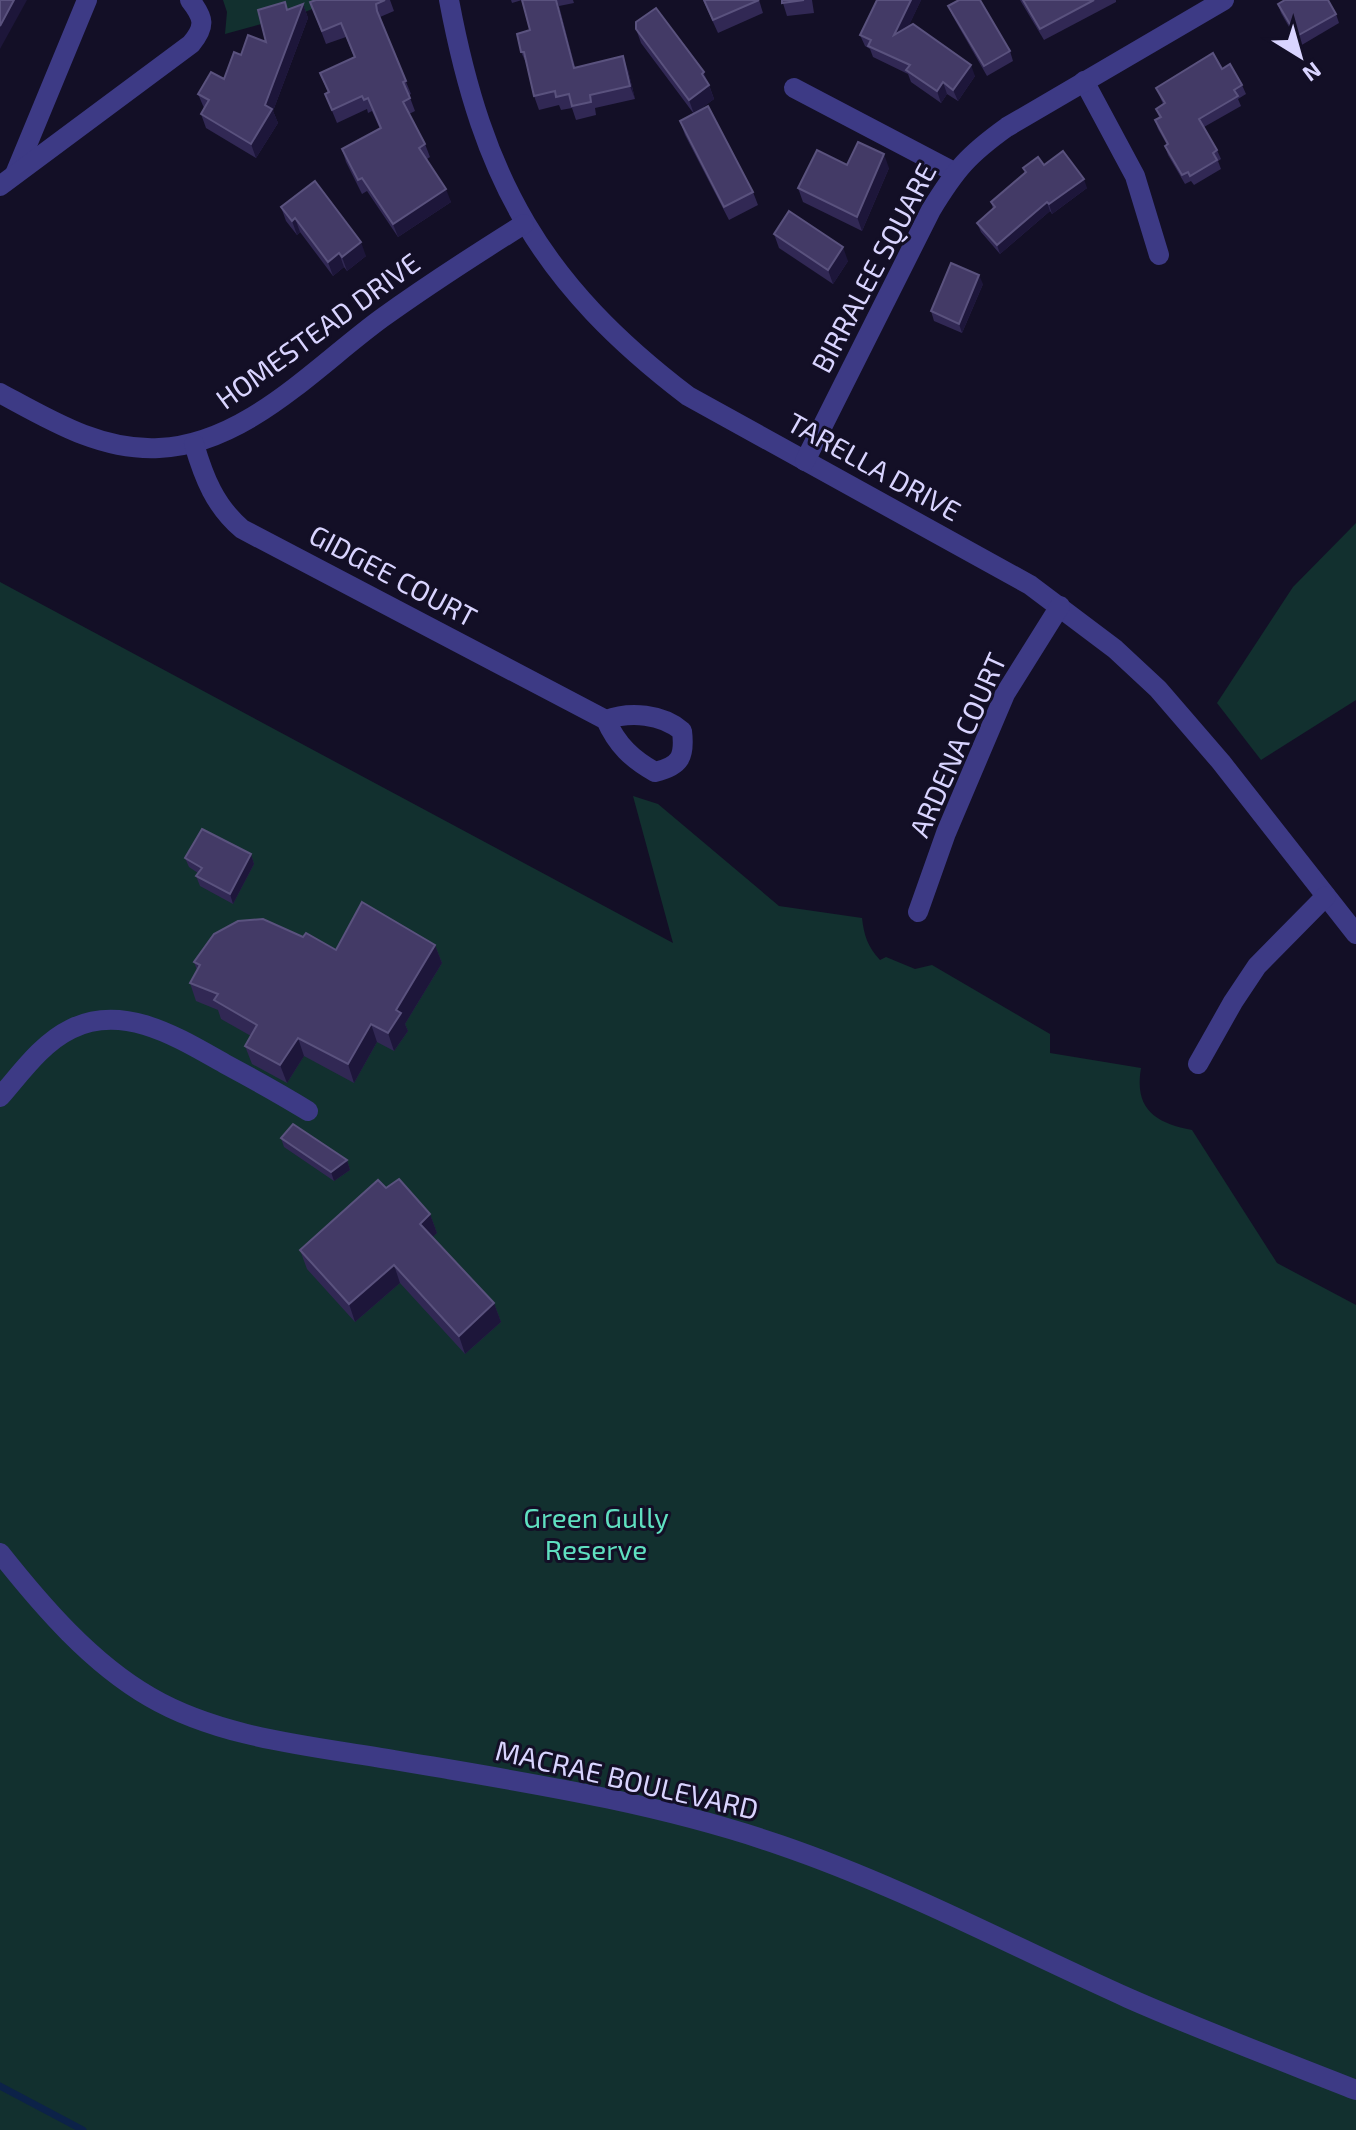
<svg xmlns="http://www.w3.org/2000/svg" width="1356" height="2130" viewBox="0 0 1356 2130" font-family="'Exo 2',sans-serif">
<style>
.green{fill:#12302f}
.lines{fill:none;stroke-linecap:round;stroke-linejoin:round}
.stream{stroke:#0c2248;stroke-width:7}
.minor{stroke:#3d3a85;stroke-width:20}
.wall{fill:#312854}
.shaded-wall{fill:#1d163a}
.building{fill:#433a66;stroke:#5a527e;stroke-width:2}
.labels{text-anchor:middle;stroke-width:6;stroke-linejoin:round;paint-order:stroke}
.street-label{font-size:28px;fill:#d9d4ff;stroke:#130f26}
.park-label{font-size:28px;fill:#5fe0c0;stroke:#130f26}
</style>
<rect width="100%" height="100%" fill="#130f26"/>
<g class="green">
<path d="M223,0H334L305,12L225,34L227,12Z"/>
<path d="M1356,523V700L1261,760L1217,703L1293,587Z"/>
<path d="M0,582L673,943L633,796L658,804L779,906L862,918C864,936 868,947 880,960L886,957L915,969L932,965L1050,1034V1053L1141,1068C1134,1109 1155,1123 1192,1130L1277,1263L1356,1305V2130H0Z"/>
</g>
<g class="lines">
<path class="stream" d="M0,2086L83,2130"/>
<g class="minor">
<path d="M449,0C483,181 541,284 688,396L1030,585L1115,649L1158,689L1221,762L1356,934"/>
<path d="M1084,81L1135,176L1159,255"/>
<path d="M794,88L954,172"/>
<path d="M15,174L87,0"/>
<path d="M0,186L191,44C206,26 204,18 190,0"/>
<path d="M0,393C50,420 100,451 159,448C246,444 315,367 382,318C428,285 476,254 524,224"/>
<path d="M194,444C204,478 215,506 242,529L606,720C617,745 632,759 655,772C681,766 685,756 682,731C662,714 630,711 606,720"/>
<path d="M805,461L931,210C956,169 968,155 1007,127L1224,0"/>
<path d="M918,912L946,833L1005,694L1060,606"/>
<path d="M1198,1064L1233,1002L1257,966L1326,896"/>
<path d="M0,1097C21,1073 42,1043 71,1029C125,1002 182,1040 227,1065C255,1080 282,1095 308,1111"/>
<path d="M0,1553C42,1606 91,1663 150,1697C222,1739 314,1746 394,1760C523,1782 656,1802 780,1845C900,1886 1012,1946 1128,1998C1203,2031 1280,2060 1356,2090"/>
</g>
</g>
<g class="wall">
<path d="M316,0H390L394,11L380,17L381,21L411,94L409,95L415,111L409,114L425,144L430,157L427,159L451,202L398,237L367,191L362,194L346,162L342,149L380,129L372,111L368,113L367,109L337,123L325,94L328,93L320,73L354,57L346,37L326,44L310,2Z"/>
<path d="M511,0H573L574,3L559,6L575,68L628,70L635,99L595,108L596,115L576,120L572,108L561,110L559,105L539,110L534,96L527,65L521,52L530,30L522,0L512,3Z"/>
<path d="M703,0H759L763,13L718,33Z"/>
<path d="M782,0H815H812L814,13L787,16Z"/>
<path d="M877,0H921L908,27L975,76L958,101L947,94L941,103L911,82L908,74L873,57L870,49L865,46L860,35Z"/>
<path d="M1020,0H1116V2L1044,40Z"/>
<path d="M303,4L308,18L273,111L278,123L256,158L206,128L201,114L204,108L198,94L224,79L241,55L266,42L288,10Z"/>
<path d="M1278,4L1336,14L1339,23L1300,46L1281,13Z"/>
<path d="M948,6L1010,51L1013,61L987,76L952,15Z"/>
<path d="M636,29L707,82L709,85L714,99L696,112L753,192L758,205L729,220L685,135L680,121L694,114L641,43Z"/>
<path d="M1222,69L1242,85L1246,94L1238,99L1241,106L1204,127L1217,150L1221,159L1218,161L1221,169L1194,185L1191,181L1185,184L1168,155L1165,146L1167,145L1158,129L1155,120L1159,117L1156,109L1163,104L1156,88Z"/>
<path d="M847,165L889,168L862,231L803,202L798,188Z"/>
<path d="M1044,165L1087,188L1052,214L1050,211L1000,254L981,232L977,223L993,209L991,202L1025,173L1023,168Z"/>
<path d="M281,207L366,256L347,271L344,267L333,276L300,232L297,235L286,221Z"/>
<path d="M774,234L848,261L833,284L779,248Z"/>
<path d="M983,284L962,333L934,321L931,311Z"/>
<path d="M251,854L254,864L233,904L200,886L196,876L198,873L189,867L185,858Z"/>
<path d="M303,937L336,950L435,945L442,963L405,1024L408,1031L394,1051L377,1042L354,1083L304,1056L287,1083L252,1064L245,1046L251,1036L221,1019L218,1010L196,1001L190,983L197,970L194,962Z"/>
<path d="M281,1138L347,1160L350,1170L334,1181L284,1147Z"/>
<path d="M386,1188L430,1214L437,1233L432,1237L494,1303L501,1322L465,1354L400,1283L355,1322L307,1269L300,1250Z"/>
</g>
<g class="shaded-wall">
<path d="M14,0H27L0,49V26Z"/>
<path d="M556,0L559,6L579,81L574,68Z"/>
<path d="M911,0H921L899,47L894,35Z"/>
<path d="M303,4L308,18L273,111L278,123L256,158L251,144Z"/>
<path d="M623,56L628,70L635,99L630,86Z"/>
<path d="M971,65L975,76L958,101L953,90Z"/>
<path d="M704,72L714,99L694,114L689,100L702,74Z"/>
<path d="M943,82L947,94L941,103L937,91Z"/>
<path d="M884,154L889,168L862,231L857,217Z"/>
<path d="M1084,179L1087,188L1052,214L1049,204Z"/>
<path d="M446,189L451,202L398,237L393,224Z"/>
<path d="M1047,202L1050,211L1000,254L997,245Z"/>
<path d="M295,218L300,232L297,235L292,221Z"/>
<path d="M361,242L366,256L347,271L342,257Z"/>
<path d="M843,247L848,261L833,284L828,270Z"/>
<path d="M339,253L344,267L333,276L328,262Z"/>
<path d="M979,275L983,284L962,333L959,324Z"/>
<path d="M251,854L254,864L233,904L230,894Z"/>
<path d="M435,945L442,963L405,1024L408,1031L394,1051L388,1033L396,1010Z"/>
<path d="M371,1024L377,1042L354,1083L348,1064Z"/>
<path d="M298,1038L304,1056L287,1083L280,1065Z"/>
<path d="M347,1160L350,1170L334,1181L331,1172Z"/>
<path d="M430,1214L437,1233L427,1242L420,1224Z"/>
<path d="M394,1265L400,1283L355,1322L349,1304Z"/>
<path d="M494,1303L501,1322L465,1354L459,1336Z"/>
</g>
<g class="building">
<path d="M0,0H14L0,26Z"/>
<path d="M316,0H385L376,4L377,11L406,81L403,82L410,98L403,102L425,144L419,148L446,189L393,224L362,178L358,180L342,149L381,128L368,98L364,100L362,96L332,110L325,94L329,92L320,73L355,57L341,23L322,31L310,2Z"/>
<path d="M522,0H556L574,68L623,56L630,86L590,95L591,102L572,106L569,94L556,97L555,91L534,96L524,52H521L517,34L530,30Z"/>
<path d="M704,0H759L713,20Z"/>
<path d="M782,0H804L782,3Z"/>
<path d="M877,0H911L894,35L913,24L971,65L953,90L943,82L937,91L906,70L910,65L868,46L871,40L860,35Z"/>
<path d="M959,0H980L1010,51L984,66L948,6Z"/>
<path d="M1023,0H1094L1040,29Z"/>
<path d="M1285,0H1328L1336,14L1297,36L1278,4Z"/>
<path d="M285,2L287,10L303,4L265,105L272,109L251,144L201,114L209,100L198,94L211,72L224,79L234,52L241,55L248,35L266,42L258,10Z"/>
<path d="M656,8L704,72L702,74L709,85L689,100L636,29V22Z"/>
<path d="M1213,53L1222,69L1230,64L1242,85L1234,90L1238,96L1199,119L1217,150L1213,153L1217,160L1190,176L1188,172L1182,175L1165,146L1168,144L1155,120L1161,117L1156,109L1165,103L1156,88Z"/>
<path d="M708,106L753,192L724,207L680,121Z"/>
<path d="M858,142L884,154L857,217L798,188L817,150L847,165Z"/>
<path d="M1063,151L1084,179L1049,204L1047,202L997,245L977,223L995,207L991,202L1026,172L1023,168L1038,157L1044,165Z"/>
<path d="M315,181L361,242L342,257L339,253L328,262L295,218L292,221L281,207Z"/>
<path d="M789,211L843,247L828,270L774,234Z"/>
<path d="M951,263L979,275L959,324L931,311Z"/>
<path d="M202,829L251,854L230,894L196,876L202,868L185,858Z"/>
<path d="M362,902L435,945L396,1010L401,1013L388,1033L371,1024L348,1064L298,1038L280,1065L245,1046L257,1025L214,1000L218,994L190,983L200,965L194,962L214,934L238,921L263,919L303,937L306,933L336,950Z"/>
<path d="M293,1124L347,1160L331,1172L281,1138Z"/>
<path d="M399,1179L430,1214L420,1224L494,1303L459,1336L394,1265L349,1304L300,1250L378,1180L386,1188Z"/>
</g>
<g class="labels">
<g class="street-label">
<text transform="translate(874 268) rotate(-62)" y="10">BIRRALEE SQUARE</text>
<text transform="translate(318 331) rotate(-36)" y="10">HOMESTEAD DRIVE</text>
<text transform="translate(874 467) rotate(29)" y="10">TARELLA DRIVE</text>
<text transform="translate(393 576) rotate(28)" y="10">GIDGEE COURT</text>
<text transform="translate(958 745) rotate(-66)" y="10">ARDENA COURT</text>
<text transform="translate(627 1780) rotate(13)" y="10">MACRAE BOULEVARD</text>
</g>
<g class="park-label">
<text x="596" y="1528">Green Gully<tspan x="596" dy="32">Reserve</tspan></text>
</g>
</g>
<g transform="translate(1300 56) rotate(143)" stroke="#130f26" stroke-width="6" paint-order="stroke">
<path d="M0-6L14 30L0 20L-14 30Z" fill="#d9d4ff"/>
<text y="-12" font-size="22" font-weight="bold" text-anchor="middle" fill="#d9d4ff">N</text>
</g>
</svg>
